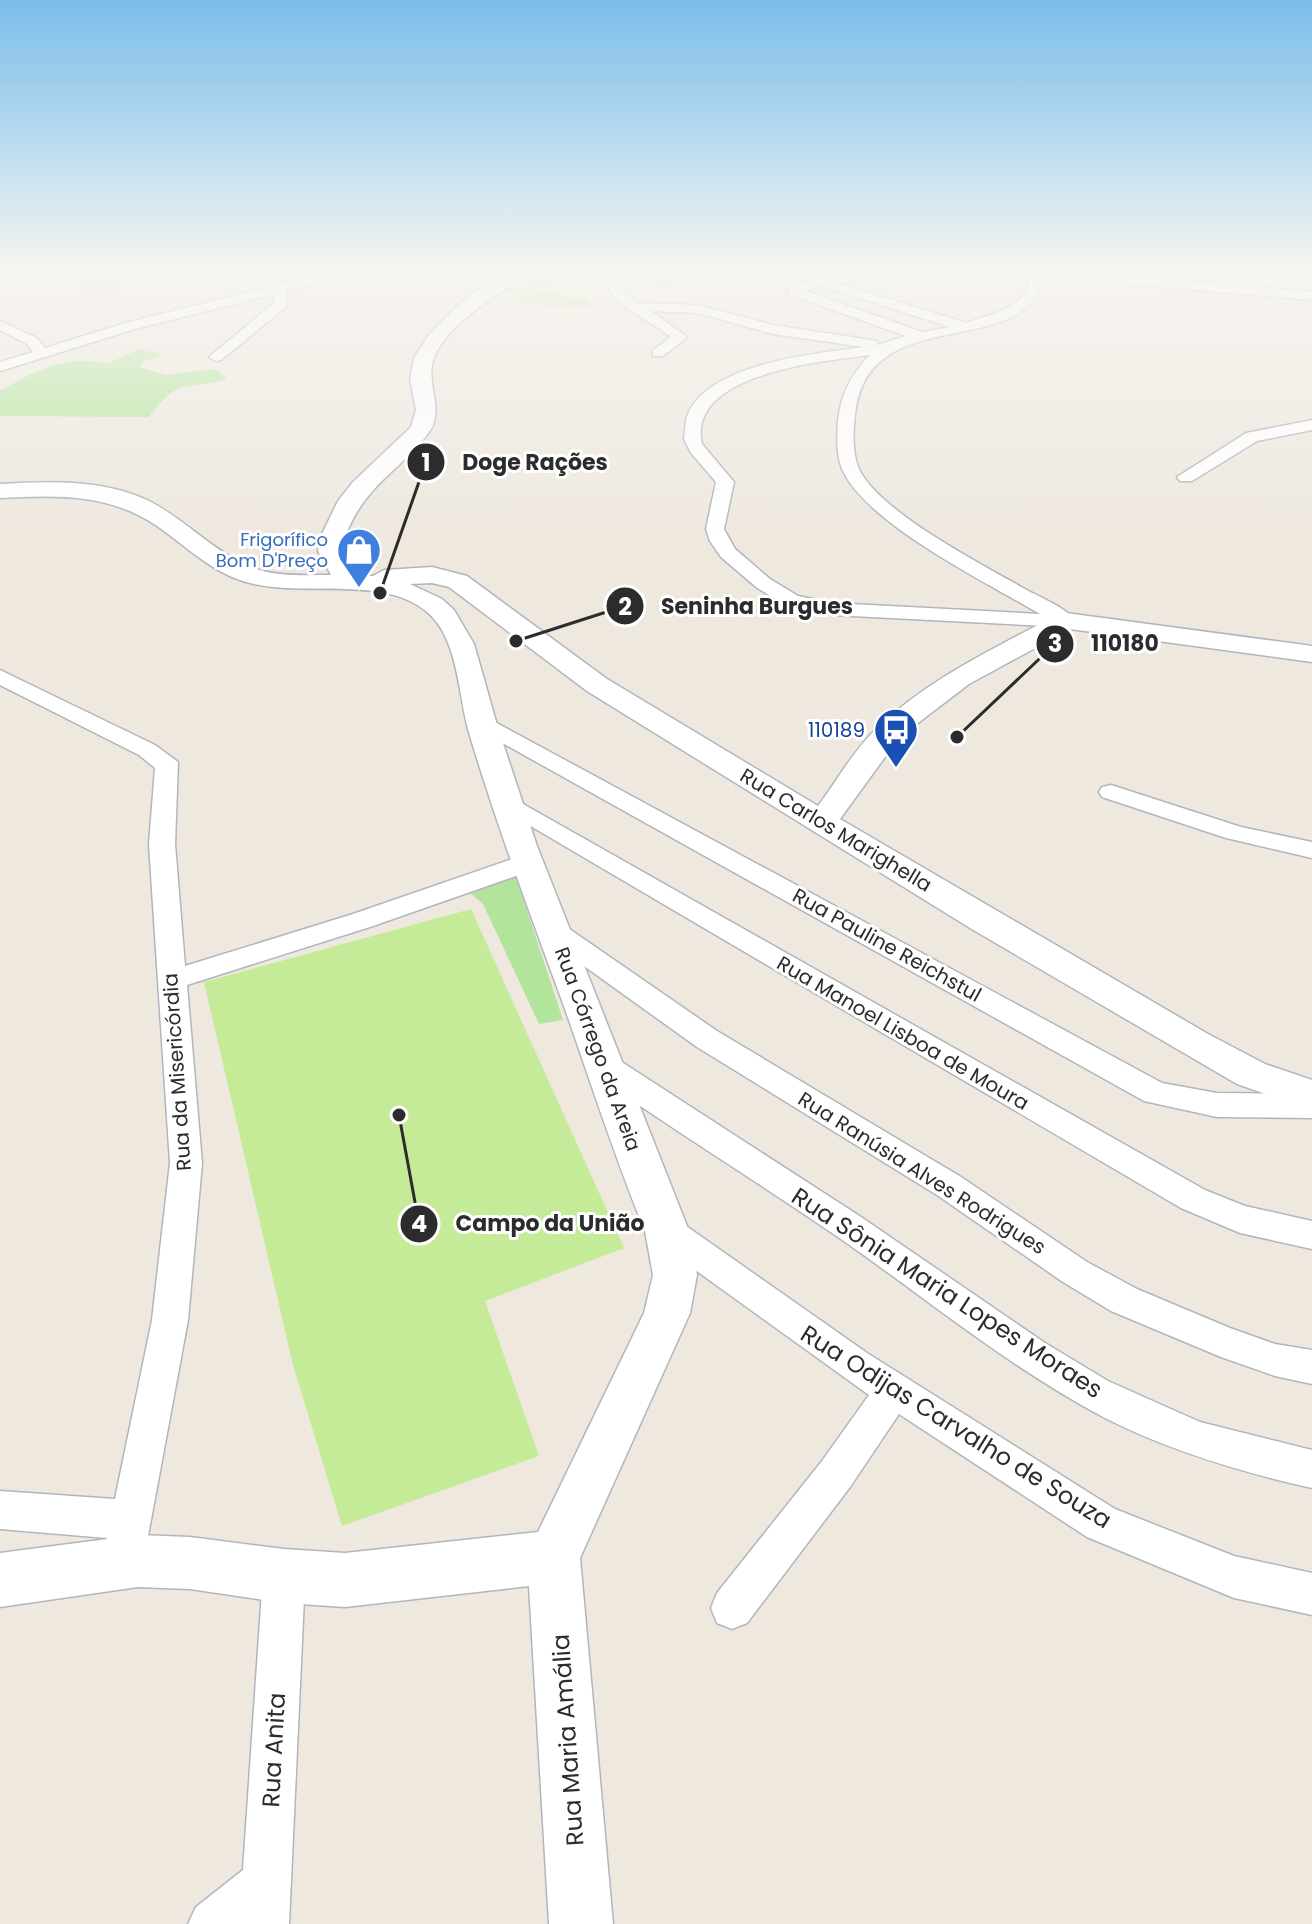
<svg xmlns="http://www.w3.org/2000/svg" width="1312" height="1924" viewBox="0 0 1312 1924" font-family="Poppins,sans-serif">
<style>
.green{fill:#b2e49c}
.pitch{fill:#c5eb98}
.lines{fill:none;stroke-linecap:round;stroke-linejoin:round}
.minor-casing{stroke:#b2b5c0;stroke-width:3}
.tertiary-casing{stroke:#b2b5c0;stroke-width:3}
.minor{fill:#fff;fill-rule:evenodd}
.tertiary{fill:#fff;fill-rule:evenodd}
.labels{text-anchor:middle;stroke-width:6;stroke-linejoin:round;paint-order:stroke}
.far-shop-label{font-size:18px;fill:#366cbe;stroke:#fff;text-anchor:end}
.transit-label{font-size:20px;fill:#164399;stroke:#fff;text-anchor:end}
.street-label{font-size:20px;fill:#2c2c2c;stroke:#fff}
.near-street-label{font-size:24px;fill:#2c2c2c;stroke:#fff}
.leader{fill:none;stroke:#2c2c2c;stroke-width:3}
.callout-dot{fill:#2c2c2c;stroke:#fff;stroke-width:3}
.mark-label{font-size:24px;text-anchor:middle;font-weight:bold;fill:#fff}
.callout-label{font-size:22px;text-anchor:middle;font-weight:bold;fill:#2c2c2c;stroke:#fff;stroke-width:6;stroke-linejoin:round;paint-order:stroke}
</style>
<rect width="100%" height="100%" fill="#eee8df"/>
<g class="green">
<path d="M83,267L91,271L122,267L111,270L115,274H141L147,279L117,284L119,291H87L79,284L59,283L80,275L72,270Z"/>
<path d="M628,267H689L705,273L698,279L672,275L669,277L676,281L671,287H651L659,277Z"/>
<path d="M540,278L565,280C555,287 544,283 535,290L558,291L560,296L589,299L590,305L585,308L515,304L523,295L492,291L499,286L526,290Z"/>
<path d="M139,349L163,355L143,362L140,367L166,375L215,369L227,379C184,392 181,375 149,417L0,416V391C35,371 67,353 107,364Z"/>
<path d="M516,877L563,1020L539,1024L483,904L468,891Z"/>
</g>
<path class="pitch" d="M471,909L624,1248L485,1301L539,1456L342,1526L293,1365L204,982Z"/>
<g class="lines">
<g class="minor-casing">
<g id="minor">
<path d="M17,267H36L0,282V274Z"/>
<path d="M348,267H371L287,291L286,307L221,360L216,361L209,357L274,303V294L135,329L0,371V362L33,352L27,344L0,330V321L37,338L45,348L125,323Z"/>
<path d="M599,267H612L623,291L637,303L698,305L773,325L871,340L876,341L877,345L906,336L788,294V288L808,282L768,267H789L822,278L841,272L863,274L881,267H900L864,282H835L966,323L999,312L1017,302L1027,291L1030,276L1023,267L1312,292V300L1043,277C1026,364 867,298 855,415C853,432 852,453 859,469C879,512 983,565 1025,589C1041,598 1065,607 1076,621L1066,627L832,615L785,605L756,587L721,557L710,541L706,529L716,482L691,453L684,439C685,431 685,421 688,414C710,363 817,353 864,347L773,334L698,313L651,311L687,337L663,356H653V350L671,337C638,311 615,312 599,267ZM822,286L950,327L922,332L806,291ZM870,355C851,374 841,394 838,420C837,436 836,454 842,469C866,524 988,583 1040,614L832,603L798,596L770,579L735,549L724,529L734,482L702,444C686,373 824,361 870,355Z"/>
<path d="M929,267L951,270L1016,267L1010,271L949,278Z"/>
<path d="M1312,420V430L1257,441L1192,481H1180L1177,477L1246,433Z"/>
<path d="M0,670L155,745L178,762L175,844L185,966L353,914L518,857H536L540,863L536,869L373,926L187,985L202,1163L188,1320L143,1563L137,1578L122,1584L107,1578L101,1563L107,1538L0,1529V1491L115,1499L152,1320L170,1163L149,844L155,768L139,755L0,685Z"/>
<path d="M480,714L1162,1083L1217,1093L1312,1094V1118L1217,1117L1144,1101L472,726L469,721L472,716Z"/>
<path d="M1111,785L1241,827L1312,842V858L1226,838L1102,797L1099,792L1102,787Z"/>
<path d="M507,795L1205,1190L1245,1206L1312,1221V1249L1240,1233L1181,1208L498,807L495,802L498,797Z"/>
<path d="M555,923L565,926L717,1031L961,1177L1087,1262L1137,1289L1230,1328L1275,1344L1312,1350V1384L1275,1376L1221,1357L1111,1311L1063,1282L937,1195L697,1047L545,938L541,932L545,926Z"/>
<path d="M606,1056L617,1059L861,1217L1045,1343L1108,1381L1200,1422L1312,1450V1488C1241,1472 1170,1451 1105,1418C1010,1368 926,1298 838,1237C758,1182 675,1131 595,1075L591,1067L595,1059Z"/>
<path d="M667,1217L679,1221L867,1353L1115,1509L1234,1556L1312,1573V1615L1234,1598L1087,1537L899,1414L850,1487L747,1623L732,1629L717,1623L711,1608L717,1593L822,1461L869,1395L655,1241L650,1231L655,1221Z"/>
<path d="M284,1555L299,1561L305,1576L289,1924H188L196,1907L243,1870L263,1576L269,1561Z"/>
</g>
</g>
<g class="tertiary-casing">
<path id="tertiary" d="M509,267H528C500,299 455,315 435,355C423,381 446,409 429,432C403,468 371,481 350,525C347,532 342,540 343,548C343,557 351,567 356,575L373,576L384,570L432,567L467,576L607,679L818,806C836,782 852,753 874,731C926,680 993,649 1057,615L1066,613L1312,646V662L1070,629L969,684L914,726L893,746L840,819L1208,1034L1265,1064L1312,1080V1110L1237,1084L970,928L587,691L449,587L432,583L410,584L442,599L454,610L474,644L497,725L537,846L689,1231L697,1275L690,1313L580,1558L613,1924H549L529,1586L345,1607L284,1603L190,1589L138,1587L0,1607V1553L138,1535L190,1537L284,1549L345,1553L538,1532L644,1313L653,1275L645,1231C615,1158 591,1083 565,1009C531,916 496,824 468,729C458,692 458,637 426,611C376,571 292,603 232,577C204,565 182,543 157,526C109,493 56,495 0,498V484C48,481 102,479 147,500C184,518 212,551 251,567C276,577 304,575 331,575L318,551L320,538L338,501L353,482L411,427L416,410L410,379L414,358L428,336L457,306Z"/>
</g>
<use href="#minor" class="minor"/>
<use href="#tertiary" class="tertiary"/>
</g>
<linearGradient id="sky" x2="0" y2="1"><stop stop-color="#79bdeb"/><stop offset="0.5" stop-color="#f7f5f1"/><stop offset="1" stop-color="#f7f5f1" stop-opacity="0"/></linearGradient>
<rect width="1312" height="537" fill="url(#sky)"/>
<defs>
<g id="shop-pin" transform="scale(2.3)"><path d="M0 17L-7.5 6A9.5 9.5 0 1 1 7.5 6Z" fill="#3f7fe0" stroke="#fff"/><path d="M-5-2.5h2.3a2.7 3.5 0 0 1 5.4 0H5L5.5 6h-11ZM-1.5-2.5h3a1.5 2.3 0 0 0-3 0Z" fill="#fff"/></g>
<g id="bus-pin" transform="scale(2.3)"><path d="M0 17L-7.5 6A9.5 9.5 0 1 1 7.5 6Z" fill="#1a4fb4" stroke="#fff"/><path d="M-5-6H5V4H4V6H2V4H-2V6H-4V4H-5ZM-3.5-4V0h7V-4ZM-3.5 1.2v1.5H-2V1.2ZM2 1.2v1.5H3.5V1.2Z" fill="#fff"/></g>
</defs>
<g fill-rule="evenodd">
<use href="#shop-pin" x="359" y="550"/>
<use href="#bus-pin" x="896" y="730"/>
</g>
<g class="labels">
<g class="far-shop-label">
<text x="328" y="546">Frigorífico<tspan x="328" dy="21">Bom D'Preço</tspan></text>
</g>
<g class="transit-label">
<text x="865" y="737">110189</text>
</g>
<g class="street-label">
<text transform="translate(836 830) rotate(31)" y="7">Rua Carlos Marighella</text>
<text transform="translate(887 945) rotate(29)" y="7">Rua Pauline Reichstul</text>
<text transform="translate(903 1033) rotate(30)" y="7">Rua Manoel Lisboa de Moura</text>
<text transform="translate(598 1049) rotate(70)" y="7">Rua Córrego da Areia</text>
<text transform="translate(177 1072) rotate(-94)" y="7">Rua da Misericórdia</text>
<text transform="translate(922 1173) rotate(32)" y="7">Rua Ranúsia Alves Rodrigues</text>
</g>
<g class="near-street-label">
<text transform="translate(947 1293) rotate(33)" y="8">Rua Sônia Maria Lopes Moraes</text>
<text transform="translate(956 1427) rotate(32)" y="8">Rua Odijas Carvalho de Souza</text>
<text transform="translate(568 1740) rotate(-94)" y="8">Rua Maria Amália</text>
<text transform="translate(274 1750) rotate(-87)" y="8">Rua Anita</text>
</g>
</g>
<path class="leader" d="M380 593L426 462M516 641L625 606M957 737L1055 644M399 1115L419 1224"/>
<g class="callout-dot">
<circle cx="380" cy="593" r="8"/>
<circle cx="516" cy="641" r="8"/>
<circle cx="957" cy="737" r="8"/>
<circle cx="399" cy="1115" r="8"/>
<circle cx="426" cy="462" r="20"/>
<circle cx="625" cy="606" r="20"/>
<circle cx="1055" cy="644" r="20"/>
<circle cx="419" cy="1224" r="20"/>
</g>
<g class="mark-label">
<text x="426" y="471">1</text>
<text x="625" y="615">2</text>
<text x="1055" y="652">3</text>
<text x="419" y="1232">4</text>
</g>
<g class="callout-label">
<text x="535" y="470">Doge Rações</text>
<text x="757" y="614">Seninha Burgues</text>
<text x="1125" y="651">110180</text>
<text x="550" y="1231">Campo da União</text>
</g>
</svg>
